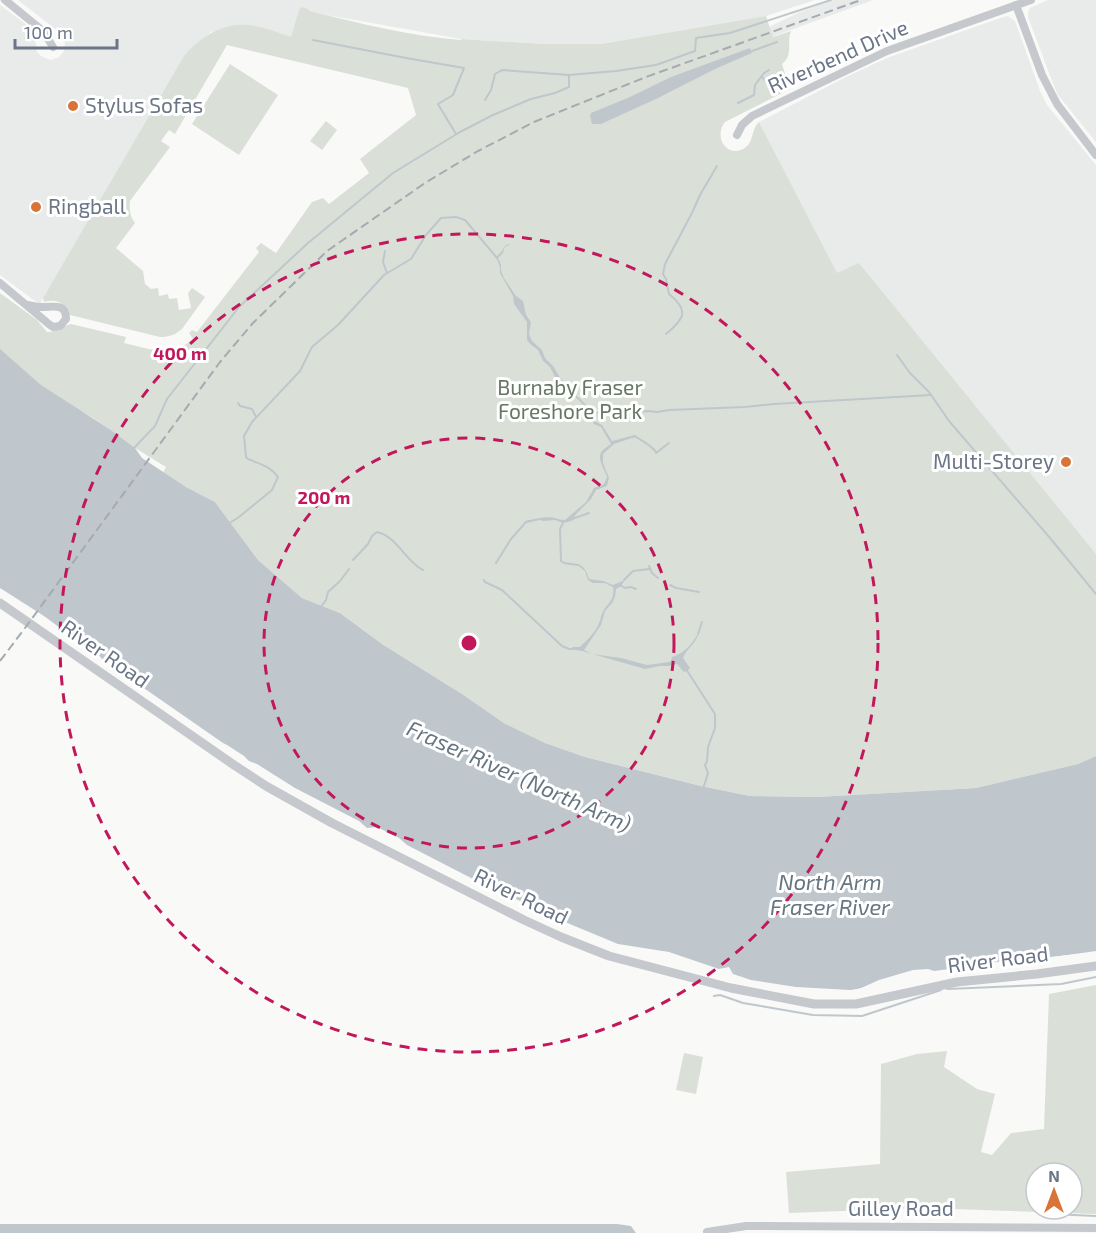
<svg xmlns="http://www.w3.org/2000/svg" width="1096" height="1233" viewBox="0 0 1096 1233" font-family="'Exo 2',sans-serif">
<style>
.built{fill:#e9eaea}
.green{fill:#dae0d8;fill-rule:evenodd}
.water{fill:#bfc7cc}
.pier{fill:#f9f9f7}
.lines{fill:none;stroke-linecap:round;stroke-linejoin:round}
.stream{stroke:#bfc7cc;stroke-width:2}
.minor{stroke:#c5c8cc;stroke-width:8}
.tertiary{stroke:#c5c8cc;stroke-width:9}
.rail{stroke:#a6aab1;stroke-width:2;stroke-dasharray:9 4.5;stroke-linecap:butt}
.ring{fill:none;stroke:#c2185b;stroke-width:3;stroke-dasharray:10 8}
.poi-dot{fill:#d87438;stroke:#fff;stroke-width:2}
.labels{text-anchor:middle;stroke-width:6;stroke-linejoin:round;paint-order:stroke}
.street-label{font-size:21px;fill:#6a7586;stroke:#fff}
.poi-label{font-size:21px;fill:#6a7586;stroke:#fff;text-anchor:start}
.park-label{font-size:21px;fill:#667864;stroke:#fff}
.water-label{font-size:22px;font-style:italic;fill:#667681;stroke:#fff}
.centre{fill:#c2185b;stroke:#fff;stroke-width:3}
.ring-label{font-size:18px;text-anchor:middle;font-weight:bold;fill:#c2185b;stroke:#fff;stroke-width:6;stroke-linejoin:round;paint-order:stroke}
</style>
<rect width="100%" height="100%" fill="#f9f9f7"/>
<g class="built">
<path d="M18,0H815L766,16L601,44H546L461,39L299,10L292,38L254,26L211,32L191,48L40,303L35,301L0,275V5L31,28L34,33L37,52L41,56L51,60L59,57L64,51L65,42L63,35Z"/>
<path d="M833,0H873L546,119L756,33L800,12Z"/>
<path d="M1048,0H1096V142L1058,95L1054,86L1028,17V12L1030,8Z"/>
<path d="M1008,16L1015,21L1040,91L1047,105L1096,165V554L837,274L759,122L846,77L887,58L1003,17Z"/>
</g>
<g class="green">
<path d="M302,7L308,9L309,11C359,23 409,36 461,40V39L546,44H601L766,16L773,37L791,31C786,43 794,55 782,64L790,89L725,122C712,139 730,160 746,147C754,141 751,129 759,122L837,273L859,263L1096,554V756L1078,764L976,788L817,797L750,796L701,786L585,757L545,743L504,723L462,694L382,644L340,613L302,598L258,560L215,502L186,487L163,473L166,467L135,448L111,430L90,416L0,370V293L37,320L47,332C58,332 61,326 71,324L126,337L124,343C150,349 170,358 193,339L189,333L192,330L197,332L259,252L256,248L261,243L276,253L312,202L323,198L329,204L369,173L360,159L416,115L408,88L227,45L175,134L169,130L161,141L170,147L130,201C129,210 130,216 135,223L116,248L143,271L145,284L151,289L158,288L159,296L168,294L169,299L177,298L179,310L191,308L188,293L192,288L205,297L182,329C175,335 169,337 160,337L70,315C65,303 57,298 44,302L43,298L184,56C201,35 227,20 255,26C267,28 279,33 291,37L299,10Z"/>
<path d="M230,64L278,95L239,155L192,124Z"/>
<path d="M326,121L337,130L322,150L310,141Z"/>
<path d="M1096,985V1214L924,1208L789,1213L786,1172L880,1164L881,1064L917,1054L947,1051L944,1067L977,1089L995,1094L981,1152L992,1155L1011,1133L1044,1129L1049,994ZM1036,1173H1072V1209H1036Z"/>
<path d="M684,1053L703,1057L696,1094L676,1090Z"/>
</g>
<g class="water">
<path d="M750,48L752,53L715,69L656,99L601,124H592L590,116L591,113L630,97L671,77Z"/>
<path d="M508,244H510L504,248L503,253L498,258L501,265V271L504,278L516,296L523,301L526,315L531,322L529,334L532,341L542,350L545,358L553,366L561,379L570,389L573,394H566L561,389L550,367L543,361L538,350L530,344L527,340V322L514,304L513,296L500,273V267L496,257L502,251L504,247Z"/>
<path d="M0,349L41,385L111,430L135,448L142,458L186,487L215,502L258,560L302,598L340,613L382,644L462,694L504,723L545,743L585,757L701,786L750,796L817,797L976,788L1078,764L1096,756V951L892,980L838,994L779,988L723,975L667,954L619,947L561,926L311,801L237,755L0,591Z"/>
<path d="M592,417L594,421L602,425L612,441L635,435V437L614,444L603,454V463L609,478L607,486L596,490L591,499L576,514L572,521L563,523L555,520L543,521L540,520L526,523V521C534,519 548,516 555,518C558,519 561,520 565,520L586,502L594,488L604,484L607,477C605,469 596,459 602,451C605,448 608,446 611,444L601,427L594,424L591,419Z"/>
<path d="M576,564C585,565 587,573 589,579L603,581L613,585L625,580L621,586L616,589L615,597L612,603L605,611L601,625L584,650L592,654L621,658L647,665L669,662L671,661L672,657C685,653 692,644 699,632C697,643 687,648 683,658L690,668L687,671L684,672L677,664L669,666H660L645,669L582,651L570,649L573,647H580C586,641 596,632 599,623C601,620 600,617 602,614C607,602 615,602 613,587L605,583H593L588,580L585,571Z"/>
<path d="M0,1224H617L631,1226L636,1233H0Z"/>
</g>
<path class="pier" d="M0,588L44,616L87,648L97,653L102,659L223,743L227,745L244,756L249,761L257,764L295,788L359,821L367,828L377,827L399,838L407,845L471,878L565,922L618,944L669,952L719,969L729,967L733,974L751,980L796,987L850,990L859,989L879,980L913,970L928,969L934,971L973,966L1015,959L1023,960L1096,952V954L892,983L838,997L778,991L722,978L666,957L618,950L560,929L427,862L392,842L381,838L310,804L230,754L123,681L25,610L0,595Z"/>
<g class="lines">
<g class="stream">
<path d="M313,40L406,58L464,68L453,95L438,104L456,134"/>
<path d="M752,51L777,42"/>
<path d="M762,77L768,84L770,90"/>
<path d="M485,100L491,90L495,74L502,70L569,75L616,71L656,65L695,51L696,38L730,33L831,0"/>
<path d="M738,103L754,95L755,85L764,73L769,70"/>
<path d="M385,251L383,262L387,273"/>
<path d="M666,334C684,319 690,311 669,294L666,279L663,274L665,264L692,213L700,195L717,166"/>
<path d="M897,355L910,373L929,392L949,421L1050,538L1096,594"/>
<path d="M572,394C581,399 590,410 592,419"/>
<path d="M238,403L240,406L252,409L256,417"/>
<path d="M591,413L648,411L657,412L669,410L745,407L774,404L931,395"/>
<path d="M633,437L635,436C643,442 650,444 656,452"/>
<path d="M133,449L155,426L167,399L239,307L308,243L393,173L460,132L493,115L531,99L555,93L569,87V75"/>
<path d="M656,453L669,443"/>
<path d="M572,519L589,513"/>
<path d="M563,523L560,529L561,561L564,563L578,565"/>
<path d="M228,524L239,517L272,490L278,477C270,466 260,464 248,459L246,457L244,436L252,422L300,371L312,347L338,325L384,275L411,259L426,235L441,218L456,217L465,220L497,258"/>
<path d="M353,560L368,544L372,536L377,532C398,537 405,561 423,570"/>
<path d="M496,563L511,539L526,522L529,521"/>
<path d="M649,566L652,573L658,578"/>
<path d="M484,580L485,582L502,590L562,646L569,649H572"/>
<path d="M624,580L633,571L649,569"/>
<path d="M620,585L625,588L631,587L636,589"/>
<path d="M670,585L676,588L699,592"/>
<path d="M321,607L326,600L328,592L340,581L349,569"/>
<path d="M698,634L702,622"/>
<path d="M686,669L715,714V728L708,747L707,761L705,765L708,773L703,789"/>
<path d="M947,989L1061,984L1096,977"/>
<path d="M714,996L720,995L743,1003L813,1015L862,1016L941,990"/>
<path d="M1052,1214L1096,1216"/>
</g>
<g class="minor">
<path d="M5,0L43,31L53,47"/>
<path d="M1016,5L1042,75L1057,104L1096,155"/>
<path d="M737,135L742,125L752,116L887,51L1031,0"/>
<path d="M0,283L50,325L53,327L60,326L66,319C66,303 54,307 43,307C38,307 32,306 27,305"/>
<path d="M707,1232L746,1226L1096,1228"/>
</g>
<path class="tertiary" d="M0,603L234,765L266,786L332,823L524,920L561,937L609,956L731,988L814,1004H856L957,982L1037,974L1096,966"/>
<path class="rail" d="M0,661L25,628L220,362L253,323L327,251L425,183L478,151L534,122L646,77L861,0"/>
</g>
<g class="ring">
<circle cx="469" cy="643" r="205"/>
<circle cx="469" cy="643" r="409"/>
</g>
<g class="poi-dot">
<circle cx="73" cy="106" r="6"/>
<circle cx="36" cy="207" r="6"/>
<circle cx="1066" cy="462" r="6"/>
</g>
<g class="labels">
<g class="street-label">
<text transform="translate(838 57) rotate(-24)" y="7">Riverbend Drive</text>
<text transform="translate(105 654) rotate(35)" y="7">River Road</text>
<text transform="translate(521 897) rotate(26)" y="7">River Road</text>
<text transform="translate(998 960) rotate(-7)" y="7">River Road</text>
<text x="901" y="1216">Gilley Road</text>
</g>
<g class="poi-label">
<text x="85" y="113">Stylus Sofas</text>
<text x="48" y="214">Ringball</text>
<text x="1054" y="469" text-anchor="end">Multi-Storey</text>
</g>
<g class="park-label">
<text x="570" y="395">Burnaby Fraser<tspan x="570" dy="24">Foreshore Park</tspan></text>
</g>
<g class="water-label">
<text transform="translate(519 776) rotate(24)" y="8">Fraser River (North Arm)</text>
<text x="830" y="890">North Arm<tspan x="830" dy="25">Fraser River</tspan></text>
</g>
</g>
<circle cx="469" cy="643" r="9" class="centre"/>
<g class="ring-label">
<text x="180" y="360">400 m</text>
<text x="324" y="504">200 m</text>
</g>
<g transform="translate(1054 1191)"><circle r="28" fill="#ffffff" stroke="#c3c8cf" stroke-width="1.5"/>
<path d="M0-4.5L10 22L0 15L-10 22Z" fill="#d87438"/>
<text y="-9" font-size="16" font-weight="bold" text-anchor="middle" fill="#6a7586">N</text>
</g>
<path d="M15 39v9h102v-9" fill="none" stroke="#6a7586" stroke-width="3"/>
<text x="24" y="39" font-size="18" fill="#6a7586" stroke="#ffffff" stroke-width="4.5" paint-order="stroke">100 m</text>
</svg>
